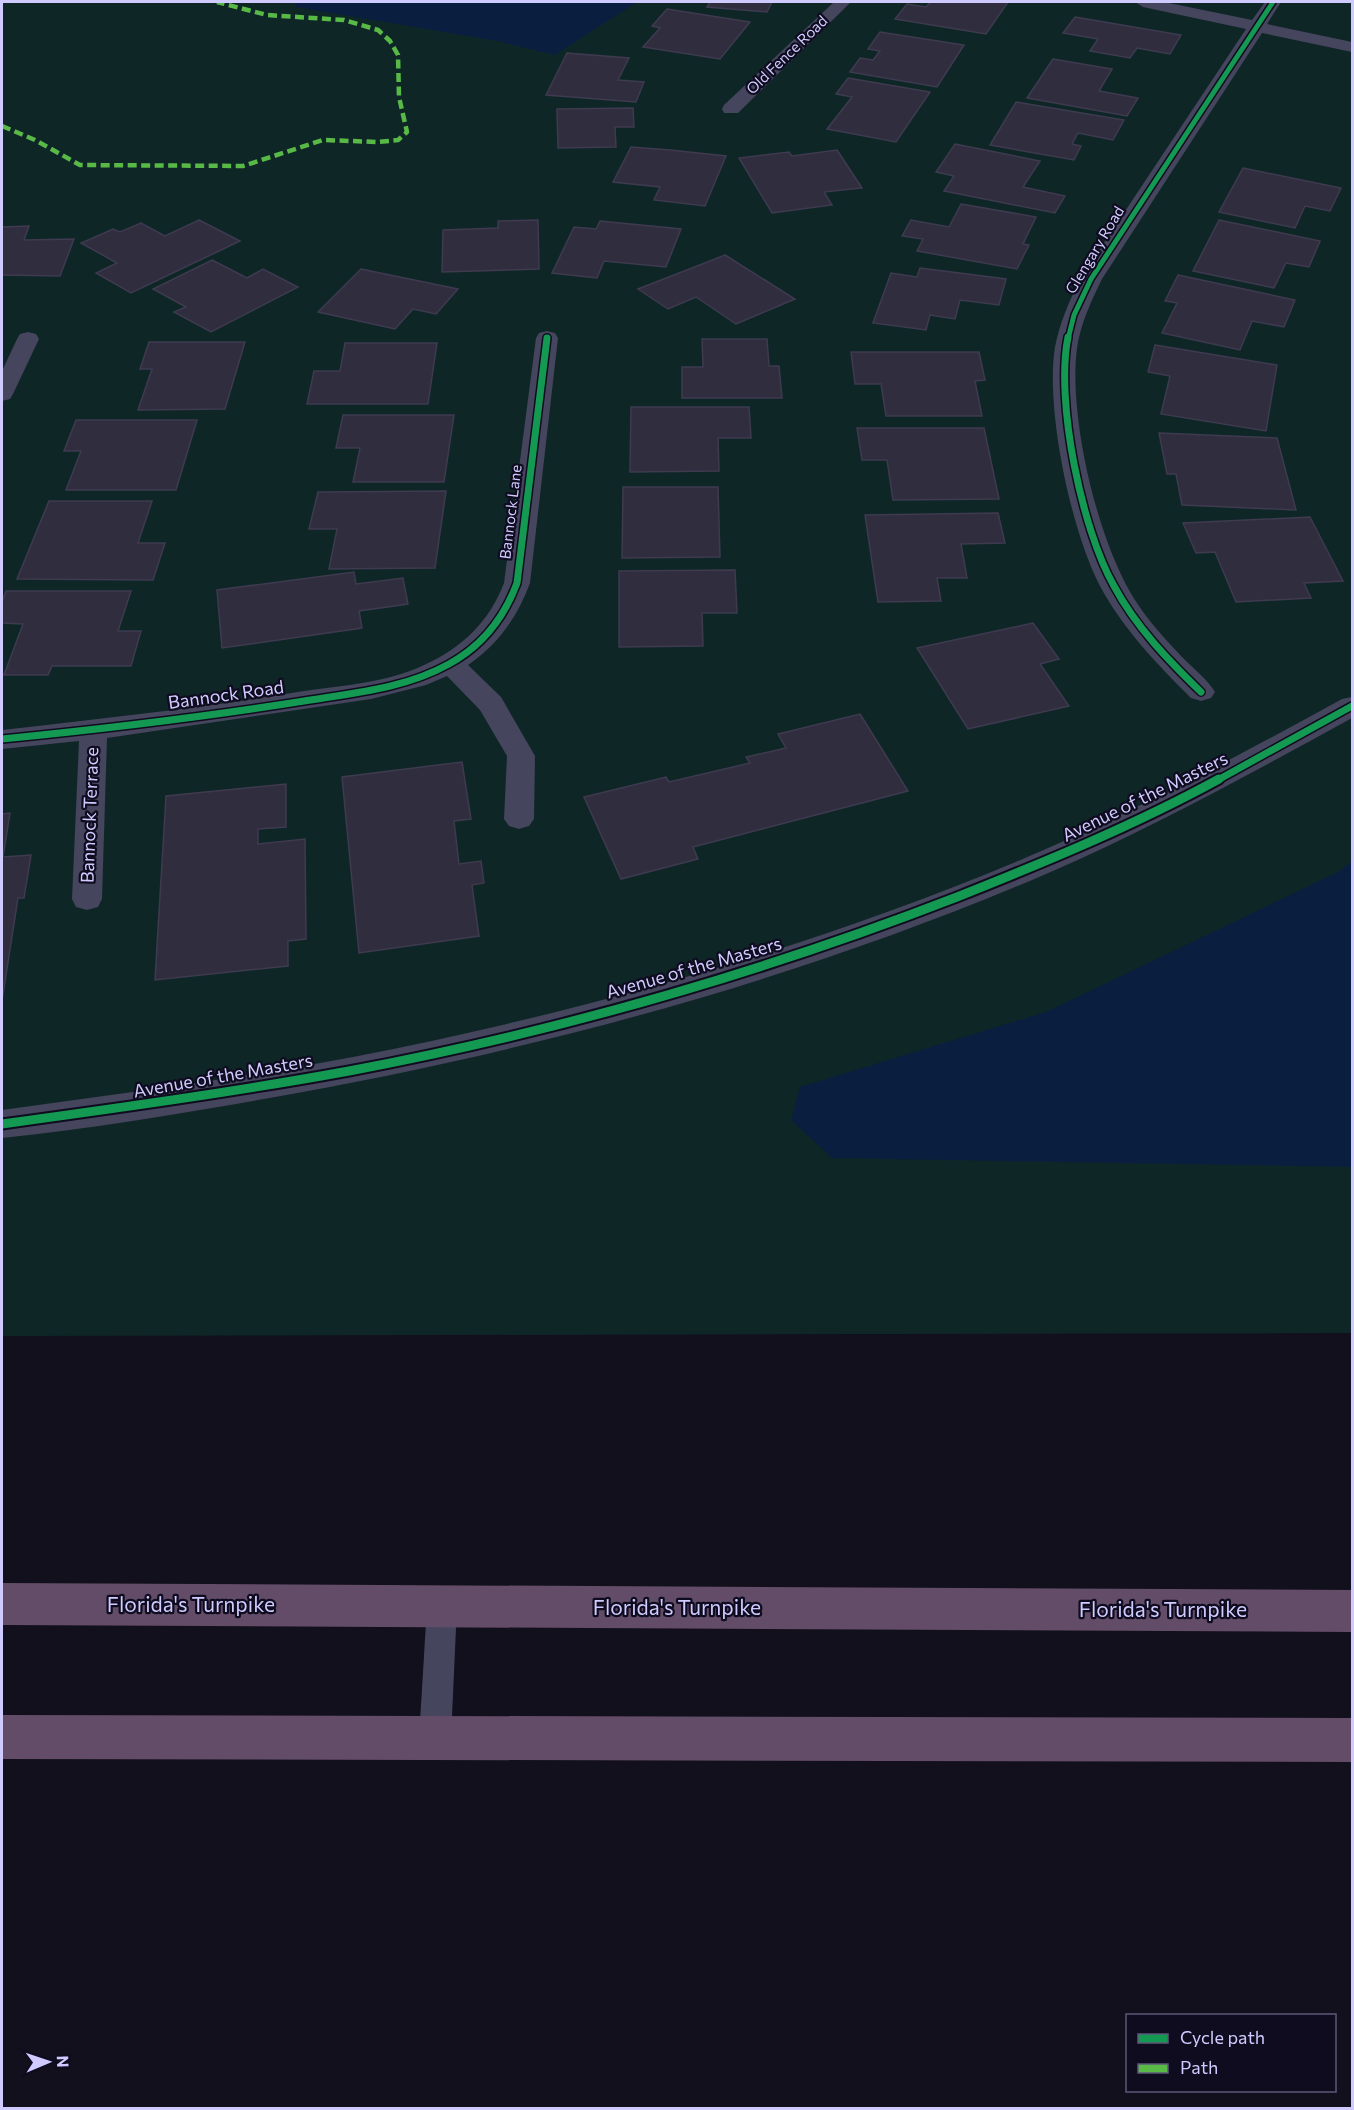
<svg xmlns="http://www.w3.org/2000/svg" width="1354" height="2110" viewBox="0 0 1354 2110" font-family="Commissioner,sans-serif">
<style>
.green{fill:#0f2627}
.water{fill:#0a1f3f}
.building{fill:#302e3e;stroke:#3e3a50;stroke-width:1.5}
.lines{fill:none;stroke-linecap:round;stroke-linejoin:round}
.lane{fill:#45455d;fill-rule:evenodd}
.street{fill:#45455d;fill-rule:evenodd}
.highway{fill:#634c67;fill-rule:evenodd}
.quiet{stroke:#58b947;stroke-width:4.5;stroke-dasharray:9 4.5;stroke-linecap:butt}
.cycleway-far2-casing{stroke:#0f0c20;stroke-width:8}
.cycleway-far1-casing{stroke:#0f0c20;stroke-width:10}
.cycleway-casing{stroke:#0f0c20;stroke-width:13}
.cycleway-far2{stroke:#139951;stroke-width:5}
.cycleway-far1{stroke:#139951;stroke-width:7}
.cycleway{stroke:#139951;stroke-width:9}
.labels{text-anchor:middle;stroke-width:4.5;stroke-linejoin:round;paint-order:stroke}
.far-street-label{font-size:15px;fill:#d0cbff;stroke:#0f0c20}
.street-label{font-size:18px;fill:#d0cbff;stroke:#0f0c20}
.near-street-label{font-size:21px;fill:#d0cbff;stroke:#0f0c20}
</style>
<rect width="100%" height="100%" fill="#12101c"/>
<path class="green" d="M2,2H1352V1333L2,1336Z"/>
<g class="water">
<path d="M296,2H637L555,55L497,41L296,7Z"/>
<path d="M1352,861V1167L832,1158L791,1120L800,1087L1046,1012L1338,872Z"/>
</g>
<g class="building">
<path d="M710,2H772L767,12L707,7Z"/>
<path d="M931,2H1008L986,34L895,19L907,4L926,7Z"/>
<path d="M667,9L750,22L720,59L643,47L660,28L652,26Z"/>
<path d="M1075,17L1181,35L1170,54L1137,48L1130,58L1090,51L1098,39L1063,33Z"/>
<path d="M880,32L964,45L937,87L850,72L860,58L873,60L880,51L868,49Z"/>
<path d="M567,53L629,58L618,80L644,82L636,102L546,95Z"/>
<path d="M1053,59L1112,69L1099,91L1138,98L1127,116L1027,98Z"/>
<path d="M848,78L930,92L896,142L827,129L852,97L836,94Z"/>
<path d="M1016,102L1124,120L1113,140L1078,133L1072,144L1081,146L1074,160L990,145Z"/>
<path d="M633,108L634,127H615L616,147L558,148L557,109Z"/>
<path d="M955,144L1040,161L1023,187L1065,196L1055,213L944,191L954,176L936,172Z"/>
<path d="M631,147L670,150L726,156L705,206L654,200L660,187L613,182Z"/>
<path d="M837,150L862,188L824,192L832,205L772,213L739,158L789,152L792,156Z"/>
<path d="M1243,168L1341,188L1330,211L1305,206L1295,228L1219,212Z"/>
<path d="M961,204L1036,217L1023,244L1029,245L1017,269L917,251L923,239L902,236L911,220L949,227Z"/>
<path d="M199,220L240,241L131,293L96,273L117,263L81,243L113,229L120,232L141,223L165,236Z"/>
<path d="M538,220L539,269L442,272L443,230L498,228V221Z"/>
<path d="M1219,220L1320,241L1309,267L1286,263L1274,288L1193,271Z"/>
<path d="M600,221L681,229L666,267L604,261L597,278L552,273L574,227L596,229Z"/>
<path d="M29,226L24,240L74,239L60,276L2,275V227Z"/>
<path d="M725,255L795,299L736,324L696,297L668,309L638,289Z"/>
<path d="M212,260L247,278L263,269L298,287L211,332L174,312L186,307L153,289Z"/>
<path d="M920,268L1006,279L999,305L960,300L955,319L930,315L926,330L873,323L891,273L917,277Z"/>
<path d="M361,269L458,289L436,314L413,309L395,329L318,312Z"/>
<path d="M1178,275L1295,300L1284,327L1252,321L1240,350L1162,333L1177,303L1165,301Z"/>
<path d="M702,339H767L769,366H779L782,398H682V367H703Z"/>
<path d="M149,342H245L225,409L138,410L152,369H140Z"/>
<path d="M345,343H437L428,404H307L314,371H340Z"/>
<path d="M1155,345L1277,365L1266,431L1161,414L1170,376L1148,372Z"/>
<path d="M851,352H979L985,380L975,381L982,416H886L881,384H855Z"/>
<path d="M631,407H749L751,438H718L719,471L630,472Z"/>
<path d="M343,415H454L444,482H353L360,448H336Z"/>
<path d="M76,420H197L176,490H66L81,451H64Z"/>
<path d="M857,428H984L999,499L893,500L887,460H862Z"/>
<path d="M1159,433L1277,438L1296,510L1182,505L1176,474H1167Z"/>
<path d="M623,487H718L720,557L622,558Z"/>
<path d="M446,491L435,568L329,569L337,529H309L318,492Z"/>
<path d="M49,501H152L138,543H165L153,580L17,579Z"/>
<path d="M998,513L1005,543L961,544L967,578H937L941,601L878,602L865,515Z"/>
<path d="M1310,517L1343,581L1304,583L1311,598L1236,602L1215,552L1196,553L1183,523Z"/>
<path d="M735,570L737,613H702L703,646L619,647V571Z"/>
<path d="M354,572L356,584L403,578L408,604L359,611L362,628L222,648L217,590Z"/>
<path d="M6,591H131L118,631H141L131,666H52L48,675H4L23,624L2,623V602Z"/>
<path d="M1033,623L1059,659L1040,664L1069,706L968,729L917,648Z"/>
<path d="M860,714L908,791L693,847L698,859L621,879L584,797L666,777L669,782L750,763L746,757L786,748L778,734Z"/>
<path d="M462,762L471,819L454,821L459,864L481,861L484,883L472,885L479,936L359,953L342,777Z"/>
<path d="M286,784V827L258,829V844L305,839L306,939L288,941V966L155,980L166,796Z"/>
<path d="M10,813L3,857L31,855L24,898H18L2,1001V814Z"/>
</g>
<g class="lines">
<path class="lane" d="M442,1591L453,1595L457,1606L451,1738L446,1749L435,1754L424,1749L419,1738L427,1606L431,1595Z"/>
<g class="street">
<path d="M834,2H851L738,113H724L722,109L724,105Z"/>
<path d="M1135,2H1164L1252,20L1265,2H1281L1267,24L1352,42V52L1262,33L1102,279C1091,302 1081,322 1077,348C1068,416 1098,545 1137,603C1150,623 1167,641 1184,659C1194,669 1207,679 1215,692L1211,698L1201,701L1191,698C1157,664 1123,629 1100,586C1071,531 1045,408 1055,347C1060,322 1069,302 1080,279L1246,29L1143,7Z"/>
<path d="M547,331L555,333L558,338L530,583C518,616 498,645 468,665L501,697L535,756L534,819L529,826L519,829L509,826L504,819L507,756L480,710L447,676L426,685L371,699L107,738L102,899L98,907L87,910L76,907L72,899L79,741L2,749V730C103,718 204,708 304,691C344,685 387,683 424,665C462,648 489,622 504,583L536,338L539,333Z"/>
<path d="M28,332L36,334L39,339L13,394L10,399L2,401V371L17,339L20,334Z"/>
<path d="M1352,697V718C1252,773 1152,828 1046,874C797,981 531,1052 264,1099C177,1114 89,1129 2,1138V1110C119,1094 236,1079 353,1057C582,1012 810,949 1025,858C1134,812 1238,756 1342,699Z"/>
</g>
<g class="highway">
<path d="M2,1583L1352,1590V1632L2,1625Z"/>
<path d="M2,1715L1352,1718V1762L2,1759Z"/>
</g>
<path class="quiet" d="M2,126L35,140L80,165L243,166L323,140L378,142L398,140L407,132L399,97L398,55L390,41L378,30L344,20L267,15L217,2"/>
<g class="cycleway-far2-casing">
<path id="cycleway-far2" d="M1068,339L1074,315L1091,279L1273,2"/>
</g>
<g class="cycleway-far1-casing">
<g id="cycleway-far1">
<path d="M1068,337C1055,401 1082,530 1114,586C1136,627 1168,660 1201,692"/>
<path d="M2,739C103,729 204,717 304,701C353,693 404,689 449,664C482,646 504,618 517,583L547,338"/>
<path d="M1216,781L1352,706"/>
</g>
</g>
<g class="cycleway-casing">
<path id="cycleway" d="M2,1124C118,1108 234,1092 349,1071C556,1032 761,973 957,897C1045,862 1135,825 1219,779"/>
</g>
<use href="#cycleway-far2" class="cycleway-far2"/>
<use href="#cycleway-far1" class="cycleway-far1"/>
<use href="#cycleway" class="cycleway"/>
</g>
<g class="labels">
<g class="far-street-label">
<text transform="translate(787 55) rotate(-44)" y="5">Old Fence Road</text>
<text transform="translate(1095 250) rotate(-59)" y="5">Glengary Road</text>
<text transform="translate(511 512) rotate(-83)" y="5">Bannock Lane</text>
</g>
<g class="street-label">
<text transform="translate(226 695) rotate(-8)" y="6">Bannock Road</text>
<text transform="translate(1145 797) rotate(-26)" y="6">Avenue of the Masters</text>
<text transform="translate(90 815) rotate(-88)" y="6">Bannock Terrace</text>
<text transform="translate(694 968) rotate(-16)" y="6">Avenue of the Masters</text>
<text transform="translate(223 1076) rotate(-10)" y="6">Avenue of the Masters</text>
</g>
<g class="near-street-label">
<text x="191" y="1612">Florida's Turnpike</text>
<text x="677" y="1615">Florida's Turnpike</text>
<text x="1163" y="1617">Florida's Turnpike</text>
</g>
</g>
<rect width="1354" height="2110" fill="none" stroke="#d0cbff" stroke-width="6"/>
<rect x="1126" y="2014" width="210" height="78" fill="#0f0c20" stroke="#5c5879" stroke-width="1.5"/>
<rect x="1138" y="2034" width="30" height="9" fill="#139951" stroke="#5c5879" stroke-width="1.5"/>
<text x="1180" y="2044" font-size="18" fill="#d0cbff">Cycle path</text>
<rect x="1138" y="2064" width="30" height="9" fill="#58b947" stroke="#5c5879" stroke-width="1.5"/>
<text x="1180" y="2074" font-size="18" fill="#d0cbff">Path</text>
<g transform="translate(48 2062) rotate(88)" stroke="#0f0c20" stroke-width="4.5" paint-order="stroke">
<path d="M0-4.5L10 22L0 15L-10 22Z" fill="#d0cbff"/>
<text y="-9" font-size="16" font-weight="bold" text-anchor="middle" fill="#d0cbff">N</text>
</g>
</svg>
